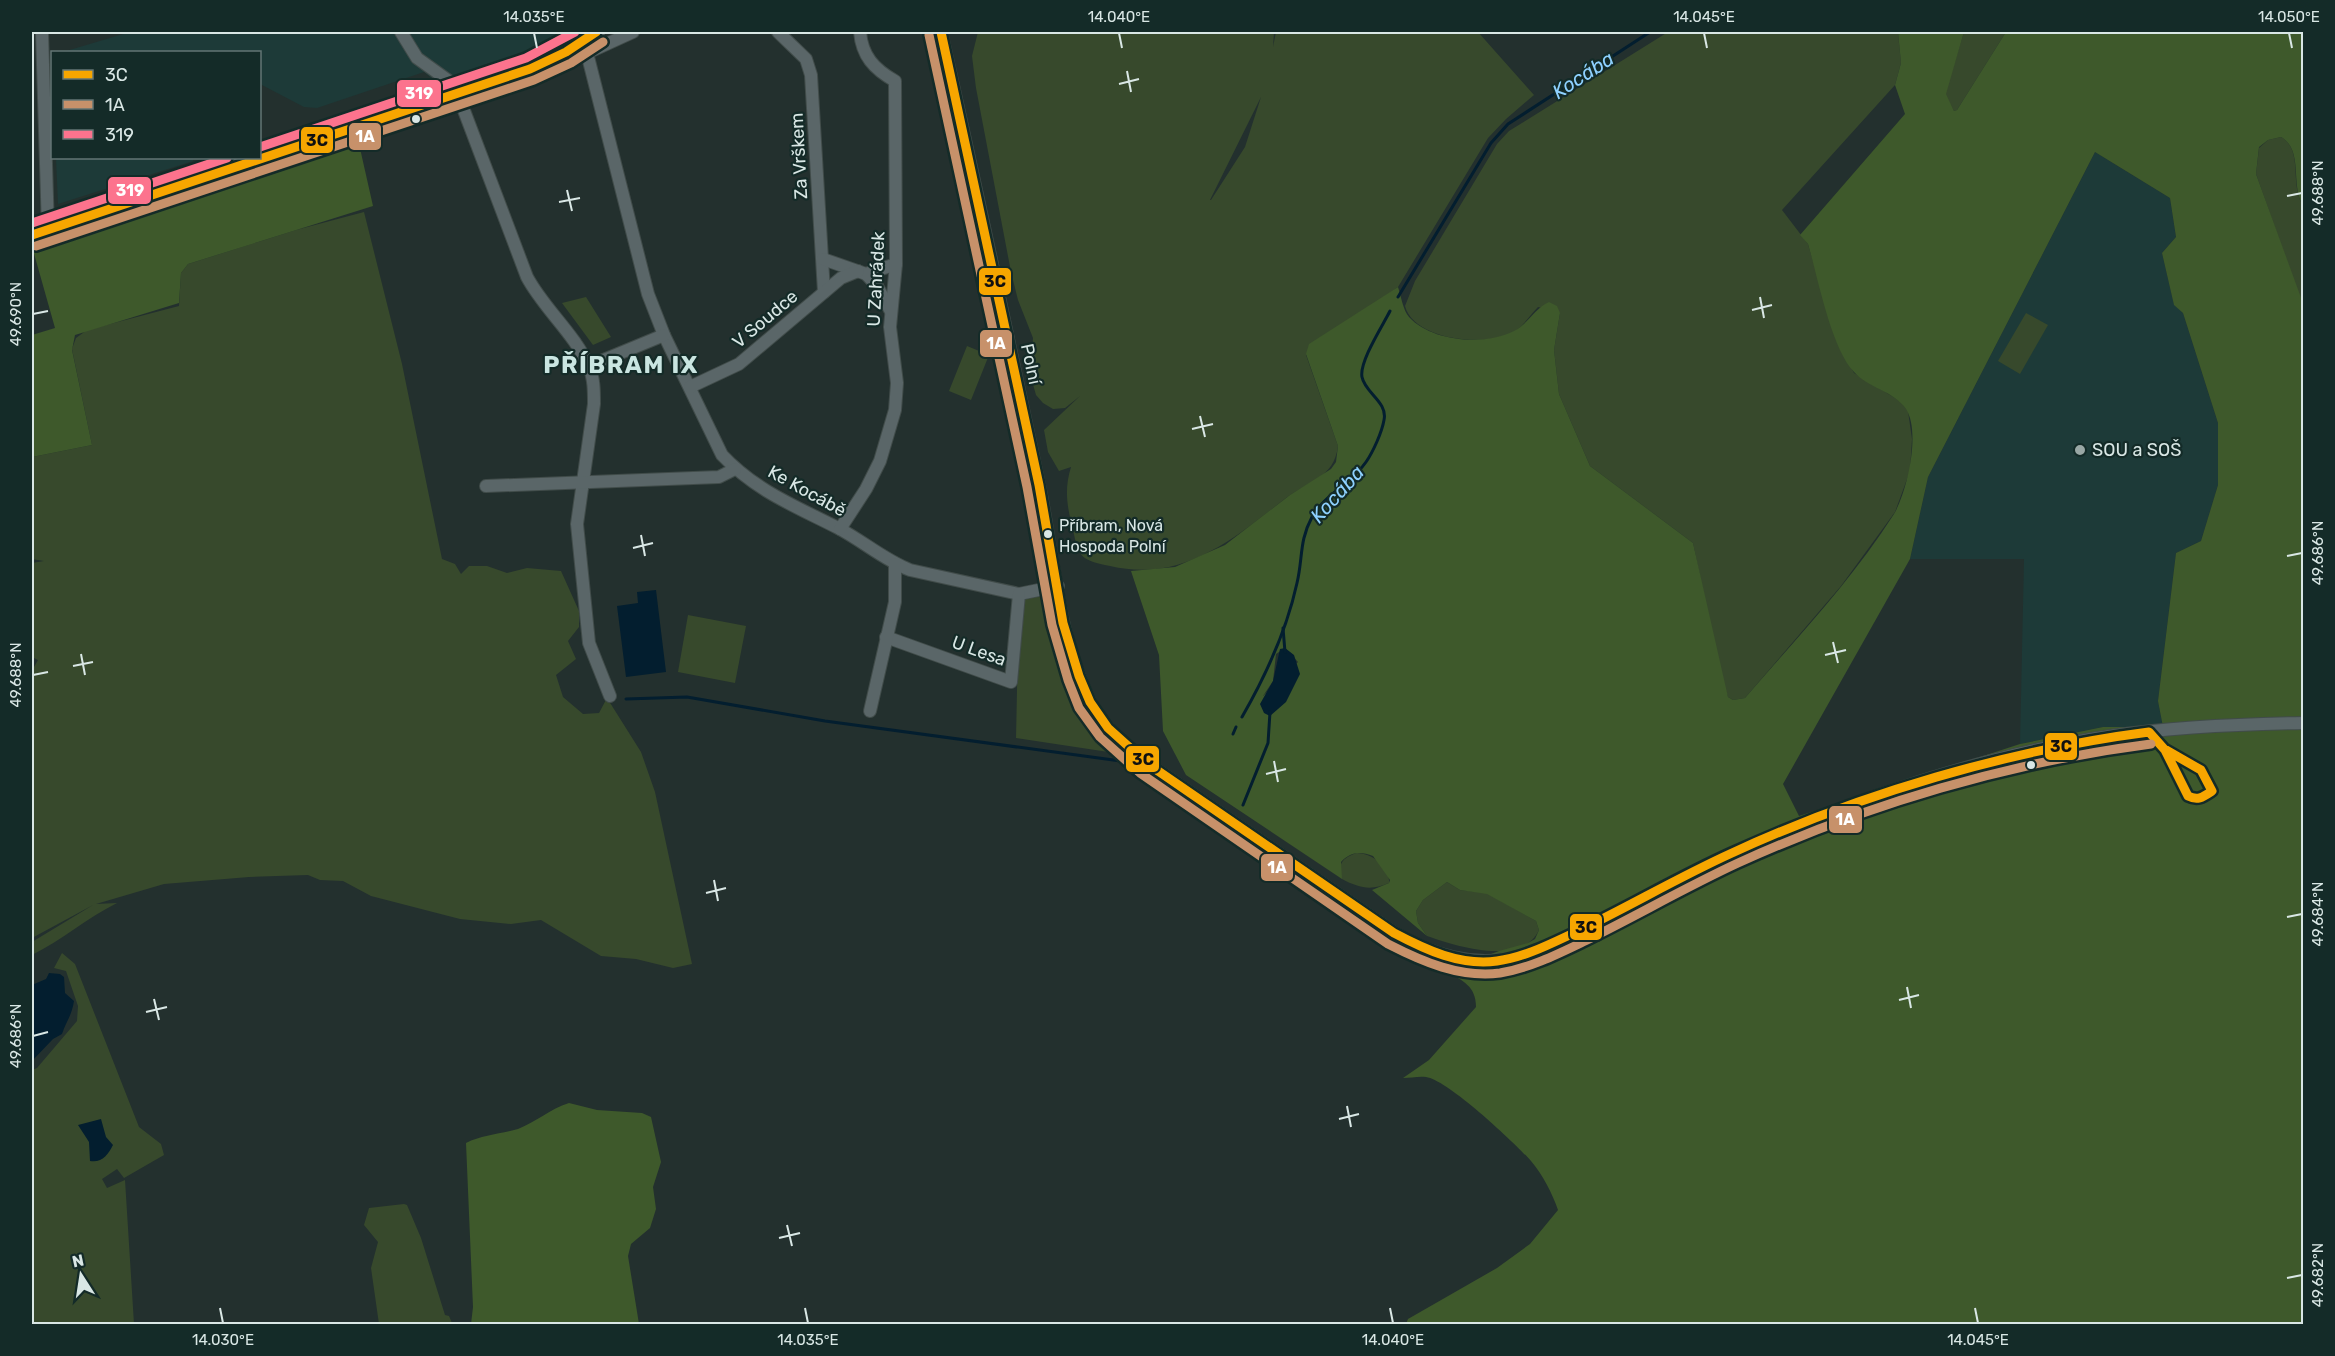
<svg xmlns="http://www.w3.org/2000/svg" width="2335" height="1356" viewBox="0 0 2335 1356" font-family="Rubik,sans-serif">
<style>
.built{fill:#1d3a38}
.green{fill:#37492c;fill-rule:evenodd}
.forest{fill:#3e592b;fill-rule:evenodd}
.water{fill:#031e2f}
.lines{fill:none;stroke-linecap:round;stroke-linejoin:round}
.stream{stroke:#031e2f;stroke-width:3}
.street-casing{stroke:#414c4a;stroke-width:14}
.secondary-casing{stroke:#414c4a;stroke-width:19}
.street{stroke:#5a6668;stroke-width:12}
.secondary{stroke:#5a686a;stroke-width:16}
.bus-1-casing{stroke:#142b28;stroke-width:14}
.bus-2-casing{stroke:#142b28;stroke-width:14}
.bus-3-casing{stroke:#142b28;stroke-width:14}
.bus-1{stroke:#f7a600;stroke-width:9}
.bus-2{stroke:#c7916a;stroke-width:9}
.bus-3{stroke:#fc738d;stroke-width:9}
.ticks{fill:none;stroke:#d9e7e5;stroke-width:2}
.bus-dot{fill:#d9e7e5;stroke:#142b28;stroke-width:2}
.poi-dot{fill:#99a7a5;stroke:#142b28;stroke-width:2}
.labels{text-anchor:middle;stroke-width:4.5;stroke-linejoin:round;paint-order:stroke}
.bus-label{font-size:16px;fill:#d9e7e5;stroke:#142b28;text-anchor:start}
.street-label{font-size:18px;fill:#d9e7e5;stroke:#142b28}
.poi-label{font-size:18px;fill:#d9e7e5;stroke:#142b28;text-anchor:start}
.water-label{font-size:20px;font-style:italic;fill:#8ed1ff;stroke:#142b28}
.district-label{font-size:24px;font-weight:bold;letter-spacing:1.5px;fill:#cae5e1;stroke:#142b28}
.line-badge{stroke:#142b28;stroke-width:2}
.badge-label{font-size:16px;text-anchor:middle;font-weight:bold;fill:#fff}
.pale-badge-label{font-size:16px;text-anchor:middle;font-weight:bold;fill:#111}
.neatline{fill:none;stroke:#d9e7e5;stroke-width:2}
.ticks-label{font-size:15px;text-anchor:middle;fill:#d9e7e5}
</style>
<rect width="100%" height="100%" fill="#23302e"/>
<g class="built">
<path d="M130,32H576L534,54L441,86L424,72L317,108L304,107L260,84V52H63Z"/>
<path d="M2095,152L2170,198L2176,237L2162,253L2174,304L2183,313L2218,423V485L2201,541L2176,553L2158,701L2163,727H2103L2020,744L2024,559H1910L1928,477Z"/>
<path d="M56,158H193V161L58,204Z"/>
</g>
<g class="green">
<path d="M978,32H1274L1273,47L1276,32H1478L1534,95L1506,119L1488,138L1398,287L1306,355L1338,446C1334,478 1309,481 1286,498C1233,539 1183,583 1110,566C1082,560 1079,559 1073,530C1067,506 1064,490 1071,467L1059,471L1048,452L1044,430L1080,396L1065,408L1053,409L1043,403L1036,395L1030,374L1033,338L1018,300L1011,272L976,88L972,56ZM1261,97L1245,147L1211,200H1210Z"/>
<path d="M1668,32H1898L1901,63L1895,85L1782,210L1808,244L1836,339L1854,373L1900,401L1908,411L1912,439L1910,471L1895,512L1841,586L1745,698L1733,700L1728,697L1721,676L1693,543L1590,466L1559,394L1554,350L1560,313L1538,307C1531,314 1524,325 1516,331C1489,348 1414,341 1405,306L1415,281L1497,144L1509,131Z"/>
<path d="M1964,32H2006L1957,110L1954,111L1945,94Z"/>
<path d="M2281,137C2304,150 2289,184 2303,205V306L2256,174L2259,148L2268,140Z"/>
<path d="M364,212L402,364L442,559L455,564L461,574L469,566H487L507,573L527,568L561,571L579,611V627L568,641L576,659L556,675L563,697L583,714L599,713L607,698L641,752L655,792L692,964L673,968L636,959L601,956L541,920L511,924L460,919L371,896L343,881L320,880L308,875L249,877L164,884L96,904L117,903C87,918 62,940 32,955V942L93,905L32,938V665L34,667L38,660L32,657V563L44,561L32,559V457L92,445L72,349L76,338L87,330L179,306L181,273L188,264L296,230Z"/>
<path d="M586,297L611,337L593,345L562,303Z"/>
<path d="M2026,313L2048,325L2020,374L1998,361Z"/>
<path d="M967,346L989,355L971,400L949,391Z"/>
<path d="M1043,593L1056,627L1064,673L1086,720L1115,753L1016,738L1018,643L1024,599Z"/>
<path d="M688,615L746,626L735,683L678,672Z"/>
<path d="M1357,853C1372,853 1390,867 1389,883C1371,891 1359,888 1342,879C1336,865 1343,857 1357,853Z"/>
<path d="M1447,882L1460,890L1487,893L1536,921L1539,930C1522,967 1455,946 1427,936L1418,923L1416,911L1423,900Z"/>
<path d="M62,953L75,964L139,1127L161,1144L164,1155L124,1178L117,1169L102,1179L107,1188L125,1180L134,1324H32V1070L37,1068L77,1021L78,1006L66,971L54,968Z"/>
<path d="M404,1204L407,1205L421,1238L445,1315L449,1316L452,1323L471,1324H379L371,1268L378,1242L364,1225L369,1208Z"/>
</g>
<g class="forest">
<path d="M1898,32H1964L1946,94L1954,111L1957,110L2006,32H2303V205C2290,185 2304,150 2281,137L2268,140L2259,147L2256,174L2304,306L2303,1324H1406L1408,1319L1497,1268L1530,1244L1558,1210C1552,1193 1543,1175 1531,1161C1515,1143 1448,1080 1426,1077C1419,1076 1410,1078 1403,1078L1429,1060L1476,1007C1476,986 1463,981 1446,971L1499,951L1528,943L1535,939L1539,930L1536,921L1487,894L1460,890L1447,882L1423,900L1416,911L1418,923L1427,936L1372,890L1389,883L1390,880L1373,856C1360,851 1350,852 1341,862L1342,879L1186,775L1163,731L1159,655L1131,571L1175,567L1225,545L1290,495L1331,469L1336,462L1338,446L1306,354L1309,344L1398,287C1401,296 1403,310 1409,317C1432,342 1485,346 1514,331C1528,324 1534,309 1549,302L1557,306L1560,313L1554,350L1559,394L1590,466L1693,543L1728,697L1733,700L1745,698C1796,639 1852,580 1894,514C1907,492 1921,432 1906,409C1894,391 1868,388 1854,372C1831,348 1818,278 1808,244L1800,235L1905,114L1895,85L1901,63ZM2095,152L2170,198L2176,237L2162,253L2174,305L2183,313L2218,423V485L2201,541L2176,553L2158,701L2163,727H2103L2020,744L1799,816L1783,784L1910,559L1928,477ZM1285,648L1298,662L1263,696L1273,681L1276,654Z"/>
<path d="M357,135L373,206L188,264L181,273L179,303L75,335L72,350L92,445L32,457V335L55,328L33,250Z"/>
<path d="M569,1103L597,1110L642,1113L651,1117L661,1162L653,1187L656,1209L650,1228L631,1244L628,1256L639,1324H471L473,1307L466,1143C482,1135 501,1134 518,1129C536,1122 550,1109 569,1103Z"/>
</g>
<g class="water">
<path d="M656,590L666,672L626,677L617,606L638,603L637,592Z"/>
<path d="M1285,648L1294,655L1300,674L1286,702L1270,716L1264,713L1260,704L1273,681L1280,649Z"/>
<path d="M49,973L60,974L64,977L65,993L74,1001C72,1015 66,1022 62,1034L53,1039L32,1061V985L46,979Z"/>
<path d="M101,1119L106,1137L113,1145C108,1155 102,1163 90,1161L89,1142L78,1125Z"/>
</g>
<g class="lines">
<g class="stream">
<path d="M1398,297L1491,143L1508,124L1650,32"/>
<path d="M1283,628L1285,652"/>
<path d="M626,699L687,697L825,721L1128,762L1223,827"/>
<path d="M1242,717C1265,677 1287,629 1297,583C1303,558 1299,541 1312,517C1325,494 1352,483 1366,462C1373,452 1382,432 1384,420C1388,402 1365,393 1362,377C1359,362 1383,325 1390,311"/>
<path d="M1233,734L1236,727"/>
<path d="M1243,805L1268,743L1270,712"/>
</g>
<g class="street-casing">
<g id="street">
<path d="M42,32L48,230"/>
<path d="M401,32L417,58L449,81L457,92L527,277C544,309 575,334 589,367C594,378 594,391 594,404L577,524L589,643L610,696"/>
<path d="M778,32L806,59L811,75L824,292"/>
<path d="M941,32C975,182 1007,334 1039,485C1054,557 1057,635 1090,702C1102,728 1127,746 1148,764L1394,933C1433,955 1472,968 1518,957C1540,951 1560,940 1580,930C1632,906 1682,875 1735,852C1854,801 1982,755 2111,736C2175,727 2239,724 2304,723"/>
<path d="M578,45L587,53L648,294L664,335L722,455C756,491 795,506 838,528C863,541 884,560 910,570L1019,594L1058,586"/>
<path d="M587,53L633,32"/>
<path d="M823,259L866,274L896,264"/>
<path d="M866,274L877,286L890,310"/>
<path d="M589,366L664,335"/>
<path d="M690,387L739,364L841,278L858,271"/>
<path d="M486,486L719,477L735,469"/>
<path d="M840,529L866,489L880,461L895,410L897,383L890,327L896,264L895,81C874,69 862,56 860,32"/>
<path d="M886,637L1011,682L1019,594"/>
<path d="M870,711L895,602V564"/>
</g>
</g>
<g class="secondary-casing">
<path id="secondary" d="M32,235L530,69L566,52L596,32"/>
</g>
<use href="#street" class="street"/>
<use href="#secondary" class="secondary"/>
<g class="bus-1-casing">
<g id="bus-1">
<path d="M941,32L1039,485L1063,623L1079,676L1090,702L1108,728L1148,764L1394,933C1426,950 1460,966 1497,961C1526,957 1552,943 1578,931C1630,906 1679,877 1732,853C1860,794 2009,750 2149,732L2165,750L2188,796C2198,801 2203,797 2212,791L2201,770L2166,750"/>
<path d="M32,235L530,69L566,52L596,32"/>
</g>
</g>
<g class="bus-2-casing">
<g id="bus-2">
<path d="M929,35L1027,487L1052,625L1068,680L1079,708L1100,737L1140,773L1388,944C1423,962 1460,978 1500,973C1530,968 1558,954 1585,941C1636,916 1686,887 1738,863C1868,804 2010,762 2151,744"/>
<path d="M36,246L534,80L571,63L603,42"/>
</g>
</g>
<g class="bus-3-casing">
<g id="bus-3">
<path d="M260,147L526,58L575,32"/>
<path d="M32,223L227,158"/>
</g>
</g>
<use href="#bus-1" class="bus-1"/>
<use href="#bus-2" class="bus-2"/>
<use href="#bus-3" class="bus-3"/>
</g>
<path class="ticks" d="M534,33L537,48M1119,33L1122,48M1704,33L1707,48M2289,33L2292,48M1127,71L1131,92M1119,84L1139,79M567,190L572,211M2287,196L2302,193M559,202L580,198M1760,297L1764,318M1752,310L1772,305M33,314L48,311M1200,416L1205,437M1192,429L1213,424M641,535L645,556M633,548L653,543M2287,556L2302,553M1833,642L1838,663M81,654L85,675M1825,655L1846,650M73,666L93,662M33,675L48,672M1274,761L1278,782M1266,774L1286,769M714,880L718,901M706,893L726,888M2287,917L2302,914M1907,987L1911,1008M154,999L159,1020M1899,1000L1919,995M146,1012L167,1007M33,1036L48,1032M1347,1106L1351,1127M1339,1119L1359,1114M787,1225L792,1246M779,1238L800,1233M2287,1278L2302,1275M220,1308L223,1323M805,1308L808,1323M1390,1308L1393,1323M1975,1308L1978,1323"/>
<g class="bus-dot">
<circle cx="416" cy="119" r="5"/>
<circle cx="1048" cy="534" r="5"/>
<circle cx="2031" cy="765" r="5"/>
</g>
<circle class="poi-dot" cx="2080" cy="450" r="6"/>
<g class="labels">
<g class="bus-label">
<text x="1059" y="531">Příbram, Nová<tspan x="1059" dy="21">Hospoda Polní</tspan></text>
</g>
<g class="street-label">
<text transform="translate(799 156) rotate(-93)" y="6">Za Vrškem</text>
<text transform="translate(876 279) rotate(-87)" y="6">U Zahrádek</text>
<text transform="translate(765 319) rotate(-40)" y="6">V Soudce</text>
<text transform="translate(1031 364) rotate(78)" y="6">Polní</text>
<text transform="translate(807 491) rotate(29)" y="6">Ke Kocábě</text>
<text transform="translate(979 651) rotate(20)" y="6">U Lesa</text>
</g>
<g class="poi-label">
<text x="2092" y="456">SOU a SOŠ</text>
</g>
<g class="water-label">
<text transform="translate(1583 75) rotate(-33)" y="7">Kocába</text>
<text transform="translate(1337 494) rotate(-48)" y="7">Kocába</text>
</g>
<g class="district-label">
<text x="621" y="373">PŘÍBRAM IX</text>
</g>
</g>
<g class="line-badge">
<rect x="396" y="79" width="46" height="29" rx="6" fill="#fc738d"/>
<rect x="348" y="122" width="34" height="29" rx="6" fill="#c7916a"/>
<rect x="300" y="126" width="34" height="28" rx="6" fill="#f7a600"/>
<rect x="107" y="176" width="45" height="29" rx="6" fill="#fc738d"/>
<rect x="978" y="267" width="34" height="29" rx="6" fill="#f7a600"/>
<rect x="979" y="329" width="34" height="29" rx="6" fill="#c7916a"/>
<rect x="2044" y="732" width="34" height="29" rx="6" fill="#f7a600"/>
<rect x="1125" y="745" width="35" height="28" rx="6" fill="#f7a600"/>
<rect x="1828" y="805" width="35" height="29" rx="6" fill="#c7916a"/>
<rect x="1260" y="853" width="34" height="29" rx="6" fill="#c7916a"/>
<rect x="1569" y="913" width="34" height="28" rx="6" fill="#f7a600"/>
</g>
<g class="badge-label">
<text x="419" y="99">319</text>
<text x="365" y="142">1A</text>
<text x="130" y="196">319</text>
<text x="996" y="349">1A</text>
<text x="1845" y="825">1A</text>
<text x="1277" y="873">1A</text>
</g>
<g class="pale-badge-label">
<text x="317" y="146">3C</text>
<text x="995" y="287">3C</text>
<text x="2061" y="752">3C</text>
<text x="1143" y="765">3C</text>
<text x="1586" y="933">3C</text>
</g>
<rect width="2335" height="1356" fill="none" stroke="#142b28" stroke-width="66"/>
<rect x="51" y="51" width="210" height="108" fill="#142b28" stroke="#637674" stroke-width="1.5"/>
<rect x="63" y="70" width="30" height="9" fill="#f7a600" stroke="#637674" stroke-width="1.5"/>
<text x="105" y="81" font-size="18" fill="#d9e7e5">3C</text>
<rect x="63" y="100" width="30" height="9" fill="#c7916a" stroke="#637674" stroke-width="1.5"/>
<text x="105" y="111" font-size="18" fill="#d9e7e5">1A</text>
<rect x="63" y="130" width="30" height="9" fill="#fc738d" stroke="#637674" stroke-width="1.5"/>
<text x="105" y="141" font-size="18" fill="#d9e7e5">319</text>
<g transform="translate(81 1275) rotate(348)" stroke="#142b28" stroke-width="4.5" paint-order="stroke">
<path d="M0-4.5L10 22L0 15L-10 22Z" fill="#d9e7e5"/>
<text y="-9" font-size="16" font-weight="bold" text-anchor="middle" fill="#d9e7e5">N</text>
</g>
<rect x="33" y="33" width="2269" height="1290" class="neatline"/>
<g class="ticks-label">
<text x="534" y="22">14.035°E</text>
<text x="1119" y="22">14.040°E</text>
<text x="1704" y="22">14.045°E</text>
<text x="2289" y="22">14.050°E</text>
<text transform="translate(2318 193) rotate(-90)" y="5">49.688°N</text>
<text transform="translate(16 314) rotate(-90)" y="5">49.690°N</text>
<text transform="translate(2318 553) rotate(-90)" y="5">49.686°N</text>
<text transform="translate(16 675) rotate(-90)" y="5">49.688°N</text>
<text transform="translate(2318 914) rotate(-90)" y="5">49.684°N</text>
<text transform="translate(16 1036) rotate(-90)" y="5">49.686°N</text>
<text transform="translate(2318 1275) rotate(-90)" y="5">49.682°N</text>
<text x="223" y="1345">14.030°E</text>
<text x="808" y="1345">14.035°E</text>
<text x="1393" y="1345">14.040°E</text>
<text x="1978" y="1345">14.045°E</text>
</g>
</svg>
